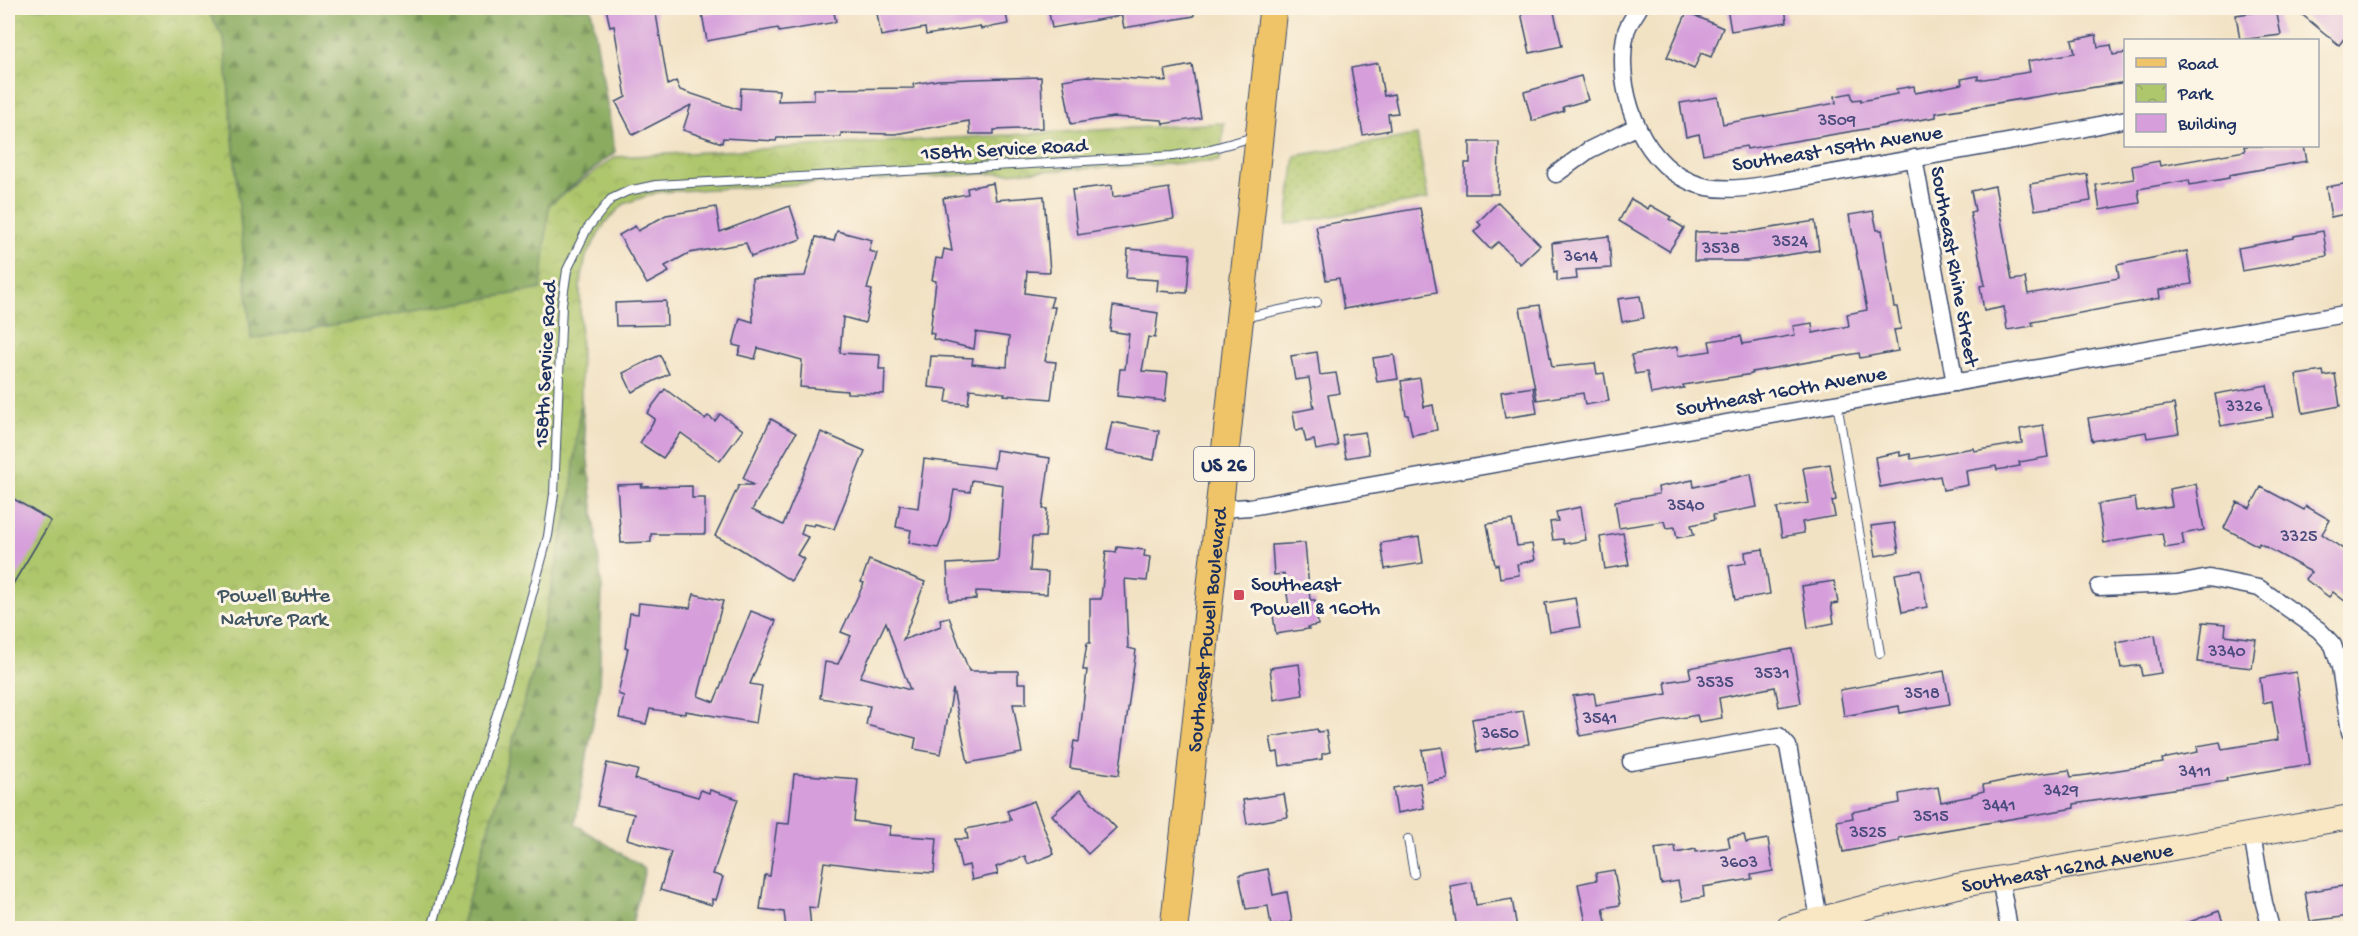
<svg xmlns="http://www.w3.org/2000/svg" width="2358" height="936" viewBox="0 0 2358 936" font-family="'Gochi Hand',sans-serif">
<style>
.grass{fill:url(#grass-dots);stroke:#647a65;stroke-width:1.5}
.forest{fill:url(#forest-firs);stroke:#526d5f;stroke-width:1.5}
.park{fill:url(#park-crowns);stroke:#647a65;stroke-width:1.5}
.building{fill:#d69fdb;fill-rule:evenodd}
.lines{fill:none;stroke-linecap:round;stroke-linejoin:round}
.lane-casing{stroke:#3b4a6d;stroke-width:10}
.street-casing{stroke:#3b4a6d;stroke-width:19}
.secondary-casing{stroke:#3b4a6d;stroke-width:26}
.primary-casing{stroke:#3b4a6d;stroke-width:29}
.lane{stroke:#fff;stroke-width:8}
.street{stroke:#fff;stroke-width:16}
.secondary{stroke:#f9e7c3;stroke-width:24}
.primary{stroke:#efc469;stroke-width:27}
.poi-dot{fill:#d1495b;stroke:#fcf5e5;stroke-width:2}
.labels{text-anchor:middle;stroke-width:6;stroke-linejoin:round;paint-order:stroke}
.number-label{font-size:18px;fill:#4a4b7d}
.shield{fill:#fcf5e5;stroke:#5e6a86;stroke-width:1.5}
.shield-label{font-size:20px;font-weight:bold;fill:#1b2f5e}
.street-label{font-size:21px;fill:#1b2f5e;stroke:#fcf5e5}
.poi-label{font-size:21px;fill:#1b2f5e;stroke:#fcf5e5;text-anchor:start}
.park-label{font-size:21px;fill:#405562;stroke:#fcf5e5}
</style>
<defs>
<pattern id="grass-dots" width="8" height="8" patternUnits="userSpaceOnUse" patternTransform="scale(1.5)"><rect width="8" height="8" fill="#aec66c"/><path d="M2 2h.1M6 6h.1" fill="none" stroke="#95aa60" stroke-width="1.8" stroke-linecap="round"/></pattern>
<pattern id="forest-firs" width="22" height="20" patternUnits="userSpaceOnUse" patternTransform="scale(1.5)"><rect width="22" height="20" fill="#8aab60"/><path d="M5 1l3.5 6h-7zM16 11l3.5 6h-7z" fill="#708c52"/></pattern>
<pattern id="park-crowns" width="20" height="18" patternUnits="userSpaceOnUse" patternTransform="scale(1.5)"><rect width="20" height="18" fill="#aec66c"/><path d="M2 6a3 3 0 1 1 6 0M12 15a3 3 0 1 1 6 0" fill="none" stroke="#95aa60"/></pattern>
</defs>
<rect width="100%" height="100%" fill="#fcf5e5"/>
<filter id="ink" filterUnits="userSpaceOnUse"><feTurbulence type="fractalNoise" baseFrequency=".0167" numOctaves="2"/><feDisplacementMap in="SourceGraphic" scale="12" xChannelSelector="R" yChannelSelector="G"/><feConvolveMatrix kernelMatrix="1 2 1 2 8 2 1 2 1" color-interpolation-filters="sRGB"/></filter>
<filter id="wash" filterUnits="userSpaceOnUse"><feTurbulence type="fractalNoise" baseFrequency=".008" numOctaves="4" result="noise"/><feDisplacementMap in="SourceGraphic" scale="24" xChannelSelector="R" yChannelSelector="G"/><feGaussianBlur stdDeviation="1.35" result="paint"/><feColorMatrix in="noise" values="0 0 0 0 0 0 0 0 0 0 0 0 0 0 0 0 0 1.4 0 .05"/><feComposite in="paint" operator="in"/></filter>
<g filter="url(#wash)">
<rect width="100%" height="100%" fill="#f2e2c4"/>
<path class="grass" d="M1417,135L1428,199L1287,224L1295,156Z"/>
<g class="forest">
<path d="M206,8H591L615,152L549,205L542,289L251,339L224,39Z"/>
<path d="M581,398L602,589L599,688L575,824L645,869L631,928H460L535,663L570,501Z"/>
</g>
<path class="park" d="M8,8H206L224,39L251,339L541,289L549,205L615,157L1224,123L1220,161L658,192L624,204L605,223L586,256L580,286L581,398L570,501L535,663L460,928H8Z"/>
<g id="blocks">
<g class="building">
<path d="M606,8H655L668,85L676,81L680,90L740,110L741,88L779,90L778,101L814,100V89L914,88L913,84L938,80L1041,77L1043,128L994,130V134H970L969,121L895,134L841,133V137L777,138L776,141L723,138L722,143L683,130L691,105L633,135L616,102L626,97L614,26L610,27Z"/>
<path d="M717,8H833L836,22L779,32L778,28L707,41L702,14L718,11Z"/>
<path d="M876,8H1005L1008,24L981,29L980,26L926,35L925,28L881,36Z"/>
<path d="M1048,8H1119L1120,16L1052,28Z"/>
<path d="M1120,8H1194V16L1124,28Z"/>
<path d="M1520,8H1553L1562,46L1530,53Z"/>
<path d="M1727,8H1785L1787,22L1731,31Z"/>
<path d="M2294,8H2350V31L2339,45Z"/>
<path d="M2276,9L2281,35L2240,40L2236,15Z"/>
<path d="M1687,12L1723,28L1711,57L1701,53L1694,69L1667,57Z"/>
<path d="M2096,35L2098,47L2111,45L2113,55L2126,53V82L1936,113V117L1747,149L1746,146L1703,154L1699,134L1686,137L1680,103L1718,97L1723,124L1836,103L1835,96L1851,93L1853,100L1861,99V101L1897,94L1896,89L1914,86L1915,93L1962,84L1961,79L1978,76V80L2030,72L2028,61L2075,53L2072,40Z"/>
<path d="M1378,63L1384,96L1394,94L1398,113L1388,114L1390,130L1363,135L1351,68Z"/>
<path d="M1192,65L1201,118L1163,124L1162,120L1113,117L1071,124L1063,80L1087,76L1167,81L1165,70Z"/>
<path d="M1581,76L1588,100L1563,107L1564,111L1532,121L1524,92Z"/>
<path d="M1470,142H1499L1498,194H1465V163H1470Z"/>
<path d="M2244,146H2304L2307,161L2229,175V178L2190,185L2189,180L2138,189L2140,203L2100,210L2096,185L2134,179L2132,166L2159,161L2160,166L2245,151Z"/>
<path d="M2087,174L2091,201L2035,210L2030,184Z"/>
<path d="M993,183L996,200L1044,196L1050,272L1027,271L1025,293L1053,297L1050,307H1055L1045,361L1056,362L1051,399L1004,395L1005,393L970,389L968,404L946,402L948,389L928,387L931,356L973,358L972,364L1007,367L1009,337L976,332L974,349L933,339L934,334L930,333L936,281L932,280L936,258L942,259L944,249L952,251L943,198L968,194L967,188Z"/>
<path d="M2350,183V213L2331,217L2326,187Z"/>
<path d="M1112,185L1113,197L1169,188L1174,219L1078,235L1072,190Z"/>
<path d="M1995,186L2012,280L2025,278L2028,294L2119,278L2117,265L2187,251L2192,284L2159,290L2160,298L2032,322L2033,326L2007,330L2004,307L1984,311L1980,286L1985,285L1970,212L1975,211L1971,191Z"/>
<path d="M1631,199L1648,209L1650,205L1671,217L1669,219L1684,228L1669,251L1619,221Z"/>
<path d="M1498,202L1540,245L1520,264L1498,242L1490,249L1474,232L1481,225L1478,222Z"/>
<path d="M790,206L801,239L751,257L746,243L689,253L665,266L669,272L647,284L619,235L635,226L638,231L666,215L716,207L720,232Z"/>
<path d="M1420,208L1437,292L1344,309L1339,278L1326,280L1316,226Z"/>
<path d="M1873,211L1877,230H1882L1894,307H1897L1901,329L1894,330L1898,351L1860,358L1859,353L1752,372V374L1683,385L1684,388L1651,394L1647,372L1635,374L1631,355L1677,347L1678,356L1711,351L1709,341L1741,336L1743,344L1795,335L1793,326L1812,323L1813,333L1849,326L1847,314L1867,310L1849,215Z"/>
<path d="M1815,221L1819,250L1746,261H1694L1695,232L1752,231Z"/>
<path d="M837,231L872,240L869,251L877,253L867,289L872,290L865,323L843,317L840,353L880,355L879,369H885L884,394L847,393V391L800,387L802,360L758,348L755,359L738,355L741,347L733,345L740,318L753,322L752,278L805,276L816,237L834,241Z"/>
<path d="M2323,231L2327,256L2242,271L2238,248L2294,238V236Z"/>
<path d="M1609,236L1611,268L1576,270L1577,279L1557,281V271L1554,272L1552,243Z"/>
<path d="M1128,249L1190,254L1187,293L1157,291L1158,280L1126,278Z"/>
<path d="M1640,296L1644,318L1622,322L1618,299Z"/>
<path d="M666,301L667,325L616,326L615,303Z"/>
<path d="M1540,305L1552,367L1595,363L1597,374L1604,373L1609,401L1585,405L1583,393L1537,400L1520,308Z"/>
<path d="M1113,306L1158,313L1155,338L1148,337L1142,371L1168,373L1165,401L1117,396L1120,369H1125L1129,334L1110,331Z"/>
<path d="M1317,352L1320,375L1336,373L1340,393L1328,395L1338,446L1316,450L1314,440L1306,442L1303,429L1296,431L1293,412L1314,408L1309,378L1295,380L1291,356Z"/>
<path d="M660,355L669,374L632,392L623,373Z"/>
<path d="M1394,355L1398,379L1377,382L1373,358Z"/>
<path d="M2323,371L2324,376L2335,374L2340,406L2303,413L2296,375Z"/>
<path d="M1420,378L1424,407L1433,405L1437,430L1412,435L1408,415H1406L1401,381Z"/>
<path d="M2267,385L2273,417L2221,426L2215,394Z"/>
<path d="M1533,387L1537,413L1505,418L1501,392Z"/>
<path d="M665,389L705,419L708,416L715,421L720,414L743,430L720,461L681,433L663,458L640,443L655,419L647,413Z"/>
<path d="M2174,404L2179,433L2147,438L2146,432L2092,441L2088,418Z"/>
<path d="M771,419L796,433L752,510L783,525L821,432L865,451L834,529L815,524L814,526L804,524L801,534L808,537L797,555L804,559L791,581L739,548L715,536L739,485H753L743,478Z"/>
<path d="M1112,422L1159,431L1154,460L1106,451Z"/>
<path d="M2043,425L2048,457L2019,462L2020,466L1997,470L1996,466L1966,471L1968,485L1943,490L1940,476L1880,487L1875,457L1900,452V456L1910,454L1911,459L1973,448L1974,451L2022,443L2020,429Z"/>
<path d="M1365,432L1369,454L1346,458L1342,435Z"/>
<path d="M996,450L1050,458L1043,509H1047L1045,537H1032L1030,571L1048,572L1047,594L976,591V599L949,601L947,564L998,561L1003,485L972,480L970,492L954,490L949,520L938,548L909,543L911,530L896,527L900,505L918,508L924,459L994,468Z"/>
<path d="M1830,464L1836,500L1832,501L1835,516L1802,522L1804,533L1782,537L1777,508L1809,503L1803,468Z"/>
<path d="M1751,474L1757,507L1713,515L1714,520L1691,525L1694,535L1677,538L1675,527L1666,528L1664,521L1619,528L1615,501L1659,494L1658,487L1693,480L1694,487Z"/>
<path d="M643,484L641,487L692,486V498H705V534H651V542L621,543L617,485Z"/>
<path d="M2196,484L2204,530L2182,534L2184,545L2165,548L2162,533L2104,543L2098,504L2135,498L2137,511L2172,506L2169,489Z"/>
<path d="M2261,487L2304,510L2306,506L2330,520L2322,534L2350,554V605L2333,592L2329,597L2305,579L2311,572L2259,543L2258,546L2224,528L2237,502L2250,508Z"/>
<path d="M14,499L51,521L8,592V510Z"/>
<path d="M1581,507L1586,540L1564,544L1563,539L1553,540L1550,522L1558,521L1556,512Z"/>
<path d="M1512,520L1517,546L1532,544L1535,560L1517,564L1519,575L1500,578L1498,564L1495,565L1487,524Z"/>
<path d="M1894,523L1899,552L1876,556L1871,526Z"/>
<path d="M1623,533L1629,565L1605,569L1600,537Z"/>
<path d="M1419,537L1423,563L1385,569L1381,543Z"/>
<path d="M1305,543L1310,600H1315L1318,625L1308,627L1309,629L1276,634L1272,609L1289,607L1284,574L1274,575L1272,545Z"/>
<path d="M1117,547L1145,550L1144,556L1150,557L1147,581L1125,579L1128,648L1136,650L1119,775L1070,768L1074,741L1079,742L1087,670H1083L1087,643H1090V599H1101L1106,551L1116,552Z"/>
<path d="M1763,549L1770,594L1735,600L1729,566L1746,563L1745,552Z"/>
<path d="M869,560L925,582L903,640L941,626L940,619L949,617L969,671H1018V683H1026V704H1013L1022,753L968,763L953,689L941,754L914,749L916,738L866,725L870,706L820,698L825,662L838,664L851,636L841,632L864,583L861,582ZM886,622L893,643L910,690L860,677Z"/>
<path d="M1921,570L1927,607L1902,612L1895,574Z"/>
<path d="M1834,581L1838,603L1831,604L1834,623L1808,628L1802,586Z"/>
<path d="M694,594L723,601L698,696L714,702L751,611L776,621L750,684L762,686L756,723L685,711V714L650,709L646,724L619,718L624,696L618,694L628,648H625L630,613L638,614L639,603L690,608Z"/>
<path d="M1575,598L1580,627L1550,632L1545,603Z"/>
<path d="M2203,622L2226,624L2225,635L2256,639L2252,668L2198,662Z"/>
<path d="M2155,635L2161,673L2142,676L2140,665L2121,668L2116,642Z"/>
<path d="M1792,649L1801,703L1779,707L1775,687L1719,698L1722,718L1699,722L1697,715L1580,736L1573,696L1594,693L1596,705L1667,694L1665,682L1691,678L1689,668Z"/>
<path d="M1299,664L1303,695L1274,700L1270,668Z"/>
<path d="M1944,671L1950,704L1900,713L1899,706L1844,716L1840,690Z"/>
<path d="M2296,672L2310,764L2226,778L2227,781L2074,804V808L1899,838V841L1843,852L1837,821L1853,818L1852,812L1900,803L1899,794L1938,787L1941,802L1972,796V794L1984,791L1983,785L2030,775L2069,770L2071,777L2087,775L2163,763L2162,759L2198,752L2197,746L2220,742L2222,749L2278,740L2272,701L2263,703L2260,678Z"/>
<path d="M1523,711L1529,744L1477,752L1472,719Z"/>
<path d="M1317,729L1318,732L1326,731L1330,752L1322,754V759L1280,766L1278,752L1273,753L1270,737Z"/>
<path d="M1442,747L1447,778L1427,782L1422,750Z"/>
<path d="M607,763L638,770L635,779L698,797L701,790L709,793L710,790L738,799L713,874L723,877L716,900L712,899V905L660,890L671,852L627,839L634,814L597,806Z"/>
<path d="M794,774L858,779L854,821L891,826L889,835L937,838L934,873L886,870L824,862L817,908L809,907L811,928H786L784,912L760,909L765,875L770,876L777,823L789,824Z"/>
<path d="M1420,783L1424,808L1397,813L1393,788Z"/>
<path d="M1080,790L1116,828L1088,854L1052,815Z"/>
<path d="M1284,794L1288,817L1247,824L1243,800Z"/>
<path d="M1034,801L1054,854L1028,864L1025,856L996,867L998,874L972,880L969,865L961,867L955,839H968L966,829L1011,820L1007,811Z"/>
<path d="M1744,835L1746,843L1768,839L1773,871L1751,875L1752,879L1703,887L1704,897L1682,901L1678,881L1661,884L1655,849L1675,846L1676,853L1696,849V852L1730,847L1728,837Z"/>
<path d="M1268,869L1273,895L1287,892L1292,922L1271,926L1268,906L1246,909L1239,875Z"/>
<path d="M1614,870L1620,905L1603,908L1607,926L1587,928L1578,884L1597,880L1596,873Z"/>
<path d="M1472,882L1476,905L1512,899L1517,928H1457L1450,886Z"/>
<path d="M2350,885V916L2310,921L2305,892Z"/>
<path d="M2219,911L2225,928H2176V927Z"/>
</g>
</g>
</g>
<g filter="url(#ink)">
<use href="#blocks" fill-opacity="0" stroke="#3b4a6d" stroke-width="1.5"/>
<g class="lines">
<g class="lane-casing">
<g id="lane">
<path d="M1243,318L1317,302"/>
<path d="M1837,403L1880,653"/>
<path d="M1408,839L1414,874"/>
<path d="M432,928L465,813L513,664L548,536L554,494L562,304L567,270L587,229L611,199L628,191L656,185L1173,156L1203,151L1254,137"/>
</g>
</g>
<g class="street-casing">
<g id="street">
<path d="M1639,8C1635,15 1628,24 1626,32C1614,85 1638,160 1691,182C1713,192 1741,189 1764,185L2081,129L2126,119"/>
<path d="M1914,158L1955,383"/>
<path d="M1556,174L1589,150L1636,127"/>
<path d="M1220,509L1250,507L2350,313"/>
<path d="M2099,587L2177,584L2209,578L2259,588L2319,630L2333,645L2340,667L2350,732"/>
<path d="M1631,762L1779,736L1788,746L1819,919"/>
<path d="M2252,835L2264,903L2271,928"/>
<path d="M2000,878L2009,928"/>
</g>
</g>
<g class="secondary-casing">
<g id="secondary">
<path id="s1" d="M1788,928L1877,904L1962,885L2350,817"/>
</g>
</g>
<g class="primary-casing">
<g id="primary">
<path id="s2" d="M1174,928L1273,8"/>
</g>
</g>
<use href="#lane" class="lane"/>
<use href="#street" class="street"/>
<use href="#secondary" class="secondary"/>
<use href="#primary" class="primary"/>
</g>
</g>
<rect class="poi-dot" x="1233" y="589" width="12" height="12" rx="3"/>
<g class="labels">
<g class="number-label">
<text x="1837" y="125">3509</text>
<text x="1790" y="246">3524</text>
<text x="1721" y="253">3538</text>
<text x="1581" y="261">3614</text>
<text x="2244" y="411">3326</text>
<text x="1686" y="510">3540</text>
<text x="2299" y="541">3325</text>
<text x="2227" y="656">3340</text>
<text x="1772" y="678">3531</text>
<text x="1715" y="687">3535</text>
<text x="1922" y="698">3518</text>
<text x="1600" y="723">3541</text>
<text x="1500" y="738">3650</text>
<text x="2195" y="776">3411</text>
<text x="2061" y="795">3429</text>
<text x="1999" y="810">3441</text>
<text x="1931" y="821">3515</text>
<text x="1868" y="837">3525</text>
<text x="1739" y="867">3603</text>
</g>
<rect class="shield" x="1194" y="447" width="60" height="34" rx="4.5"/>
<g class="shield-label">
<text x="1224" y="471">US 26</text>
</g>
<g class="street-label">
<text transform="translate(1837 147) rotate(-9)" y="7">Southeast 159th Avenue</text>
<text transform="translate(1004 148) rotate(-3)" y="7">158th Service Road</text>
<text transform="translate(1956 266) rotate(80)" y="7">Southeast Rhine Street</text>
<text transform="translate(544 364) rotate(-87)" y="7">158th Service Road</text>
<text transform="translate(1781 390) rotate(-10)" y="7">Southeast 160th Avenue</text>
<text dy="7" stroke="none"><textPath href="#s2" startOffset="300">Southeast Powell Boulevard</textPath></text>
<text dy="7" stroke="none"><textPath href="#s1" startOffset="286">Southeast 162nd Avenue</textPath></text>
</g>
<g class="poi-label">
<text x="1251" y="590">Southeast<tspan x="1251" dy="24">Powell &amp; 160th</tspan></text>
</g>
<g class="park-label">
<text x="274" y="601">Powell Butte<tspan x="274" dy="24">Nature Park</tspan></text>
</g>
</g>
<rect width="2358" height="936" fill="none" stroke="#fcf5e5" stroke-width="30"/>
<rect x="2124" y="39" width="195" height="108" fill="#fcf5e5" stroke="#a2a6af" stroke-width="1.5"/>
<rect x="2136" y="58" width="30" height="9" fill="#efc469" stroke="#a2a6af" stroke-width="1.5"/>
<text x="2178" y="69" font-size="18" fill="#1b2f5e">Road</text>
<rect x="2136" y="84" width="30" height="18" fill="url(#park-crowns)" stroke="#a2a6af" stroke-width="1.5"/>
<text x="2178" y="99" font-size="18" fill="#1b2f5e">Park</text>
<rect x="2136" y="114" width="30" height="18" fill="#d69fdb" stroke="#a2a6af" stroke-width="1.5"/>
<text x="2178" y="129" font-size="18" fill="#1b2f5e">Building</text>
</svg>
